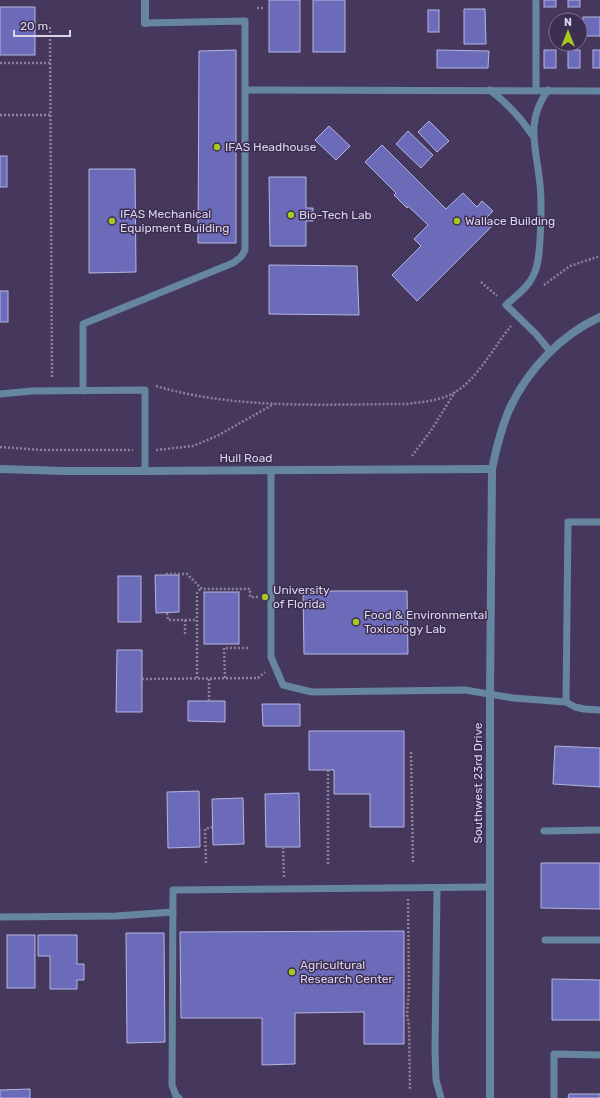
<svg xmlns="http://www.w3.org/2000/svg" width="600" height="1098" viewBox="0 0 600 1098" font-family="Rubik,sans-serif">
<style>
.building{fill:#6c6bb9;stroke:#b3b5e2}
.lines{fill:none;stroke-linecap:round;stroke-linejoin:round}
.path{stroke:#8b809e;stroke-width:2.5;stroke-dasharray:2 2;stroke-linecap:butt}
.service{stroke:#6686a0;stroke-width:7}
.minor{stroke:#6686a0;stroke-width:8}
.poi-dot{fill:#a5c823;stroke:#3c2e51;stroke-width:1.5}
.labels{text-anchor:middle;stroke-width:3;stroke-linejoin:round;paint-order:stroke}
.poi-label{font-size:12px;fill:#dbd3ea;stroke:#3c2e51;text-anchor:start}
.street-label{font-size:12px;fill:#dbd3ea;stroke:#3c2e51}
</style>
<rect width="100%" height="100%" fill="#46385c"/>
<g class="building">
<rect x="269" y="0" width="31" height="52"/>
<rect x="313" y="0" width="32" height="52"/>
<rect x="544" y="0" width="12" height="7"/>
<rect x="568" y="0" width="12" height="7"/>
<rect x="0" y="7" width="35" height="48"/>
<path d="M464,9H485L486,44H464Z"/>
<rect x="428" y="10" width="11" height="22"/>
<rect x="583" y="17" width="17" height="19"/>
<path d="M236,50V243H198L199,51Z"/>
<path d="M437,50L489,51L488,68H437Z"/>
<rect x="544" y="50" width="12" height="18"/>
<rect x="568" y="50" width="12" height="18"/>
<rect x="593" y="50" width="7" height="18"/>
<path d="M429,121L449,141L437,152L418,132Z"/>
<path d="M329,126L350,146L336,160L315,140Z"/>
<path d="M408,131L433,155L421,168L396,144Z"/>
<path d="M382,145L446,209L463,193L477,207L482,201L493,211L487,217L494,224L417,301L392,275L421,246L414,239L428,225L408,206L407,208L394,195L396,193L365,162Z"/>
<rect x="0" y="156" width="7" height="31"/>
<path d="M89,169H135L136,272L89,273Z"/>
<path d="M269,177H306V208H313V221H306V246H270Z"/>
<path d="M269,265L357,266L359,315L269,314Z"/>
<rect x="0" y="291" width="8" height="31"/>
<path d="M155,575H179V612L156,613Z"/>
<rect x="118" y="576" width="23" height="46"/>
<path d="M303,591H407L408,654H304Z"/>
<rect x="204" y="592" width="35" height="52"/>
<path d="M117,650H142V712H116Z"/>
<path d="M188,701H225V722L188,721Z"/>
<path d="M262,704H300V726H263Z"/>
<path d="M309,731H404V827H370V794H334V770H309Z"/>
<path d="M555,746L600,748V787L553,784Z"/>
<path d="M199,791L200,847L168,848L167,792Z"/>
<path d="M299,793L300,847H266L265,794Z"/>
<path d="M243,798L244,844L213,845L212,799Z"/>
<path d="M541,863H600V909L541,908Z"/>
<path d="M404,931V1044H364V1012L295,1013V1064L262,1065V1018H181L180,932Z"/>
<path d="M126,933H164L165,1042L127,1043Z"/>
<rect x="7" y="935" width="28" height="53"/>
<path d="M38,935H77V964H84V980H77V989H50V956H38Z"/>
<path d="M552,979L600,980V1020H552Z"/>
<path d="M30,1089V1098H0V1090Z"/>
<path d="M569,1094H600V1098H568Z"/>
</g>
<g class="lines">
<g class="path">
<path d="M257,8H263"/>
<path d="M50,27L52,378"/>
<path d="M0,63H50"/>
<path d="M0,115H50"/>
<path d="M481,282L497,296"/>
<path d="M544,285L570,266L600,256"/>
<path d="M156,386C237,410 324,404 406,404C423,402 440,401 455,392C476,381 495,345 511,326"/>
<path d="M0,447L42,450H133"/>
<path d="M156,450L193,446L217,436L274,404"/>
<path d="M412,456L432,429L455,392"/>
<path d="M167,575V574H187L202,589H250V597H259"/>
<path d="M167,613L168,620H197"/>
<path d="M185,620V634"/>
<path d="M197,678V593L201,588"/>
<path d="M225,678L224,648H248"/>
<path d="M142,679L258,678L265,672"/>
<path d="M209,701V678"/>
<path d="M411,752L413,864"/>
<path d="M328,770V864"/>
<path d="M283,847L284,877"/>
<path d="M206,863L205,829L212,827"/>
<path d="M408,899L409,990L407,1015L409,1025L410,1090"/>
</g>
<g class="service">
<path d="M246,90L600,91"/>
<path d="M490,90C507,103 521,118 533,136"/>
<path d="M536,90V0"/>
<path d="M548,90C524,123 537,149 540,185C542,203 541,222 540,240C539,252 539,265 533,276C528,288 515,296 506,305L536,334L550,351"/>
<path d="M83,391V324L233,263L241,257L245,250V21L145,23"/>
<path d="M0,394L32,391L145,390V471"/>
<path d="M271,470V657L283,685L312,692L465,690L513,698L566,702L575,707L584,709L600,710"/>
<path d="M566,702L568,522H600"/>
<path d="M544,831L600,830"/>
<path d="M437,888L435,1051L436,1080L441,1098"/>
<path d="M0,917L116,916L173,912"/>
<path d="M545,940H600"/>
<path d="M179,1098L176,1096L172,1085L173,890L490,887"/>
<path d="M554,1098V1054L600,1055"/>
</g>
<g class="minor">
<path d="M145,0V23"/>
<path d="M0,469L65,471H145L492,469"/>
<path d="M490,1098V694L492,469C496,449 501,429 509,410C527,370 561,335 600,317"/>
</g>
</g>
<g class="poi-dot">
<circle cx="217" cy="147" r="4"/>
<circle cx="291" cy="215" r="4"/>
<circle cx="112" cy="221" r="4"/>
<circle cx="457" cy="221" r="4"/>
<circle cx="265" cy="597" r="4"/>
<circle cx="356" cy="622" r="4"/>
<circle cx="292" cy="972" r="4"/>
</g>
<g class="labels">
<g class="poi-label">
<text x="225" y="151">IFAS Headhouse</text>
<text x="120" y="218">IFAS Mechanical<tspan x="120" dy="14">Equipment Building</tspan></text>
<text x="299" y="219">Bio-Tech Lab</text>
<text x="465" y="225">Wallace Building</text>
<text x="273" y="594">University<tspan x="273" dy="14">of Florida</tspan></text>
<text x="364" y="619">Food &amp; Environmental<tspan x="364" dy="14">Toxicology Lab</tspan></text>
<text x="300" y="969">Agricultural<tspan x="300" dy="14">Research Center</tspan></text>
</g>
<g class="street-label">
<text x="246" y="462">Hull Road</text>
<text transform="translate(478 783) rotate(-90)" y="4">Southwest 23rd Drive</text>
</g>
</g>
<g transform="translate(568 32)"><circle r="19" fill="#3c2e51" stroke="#7c708e"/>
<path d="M0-3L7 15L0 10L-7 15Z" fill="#a5c823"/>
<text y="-6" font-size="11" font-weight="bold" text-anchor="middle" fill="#dbd3ea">N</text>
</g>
<path d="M14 30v6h56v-6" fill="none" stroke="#dbd3ea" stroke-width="2"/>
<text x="20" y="30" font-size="12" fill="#dbd3ea" stroke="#3c2e51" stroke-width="3" paint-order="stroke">20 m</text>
</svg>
